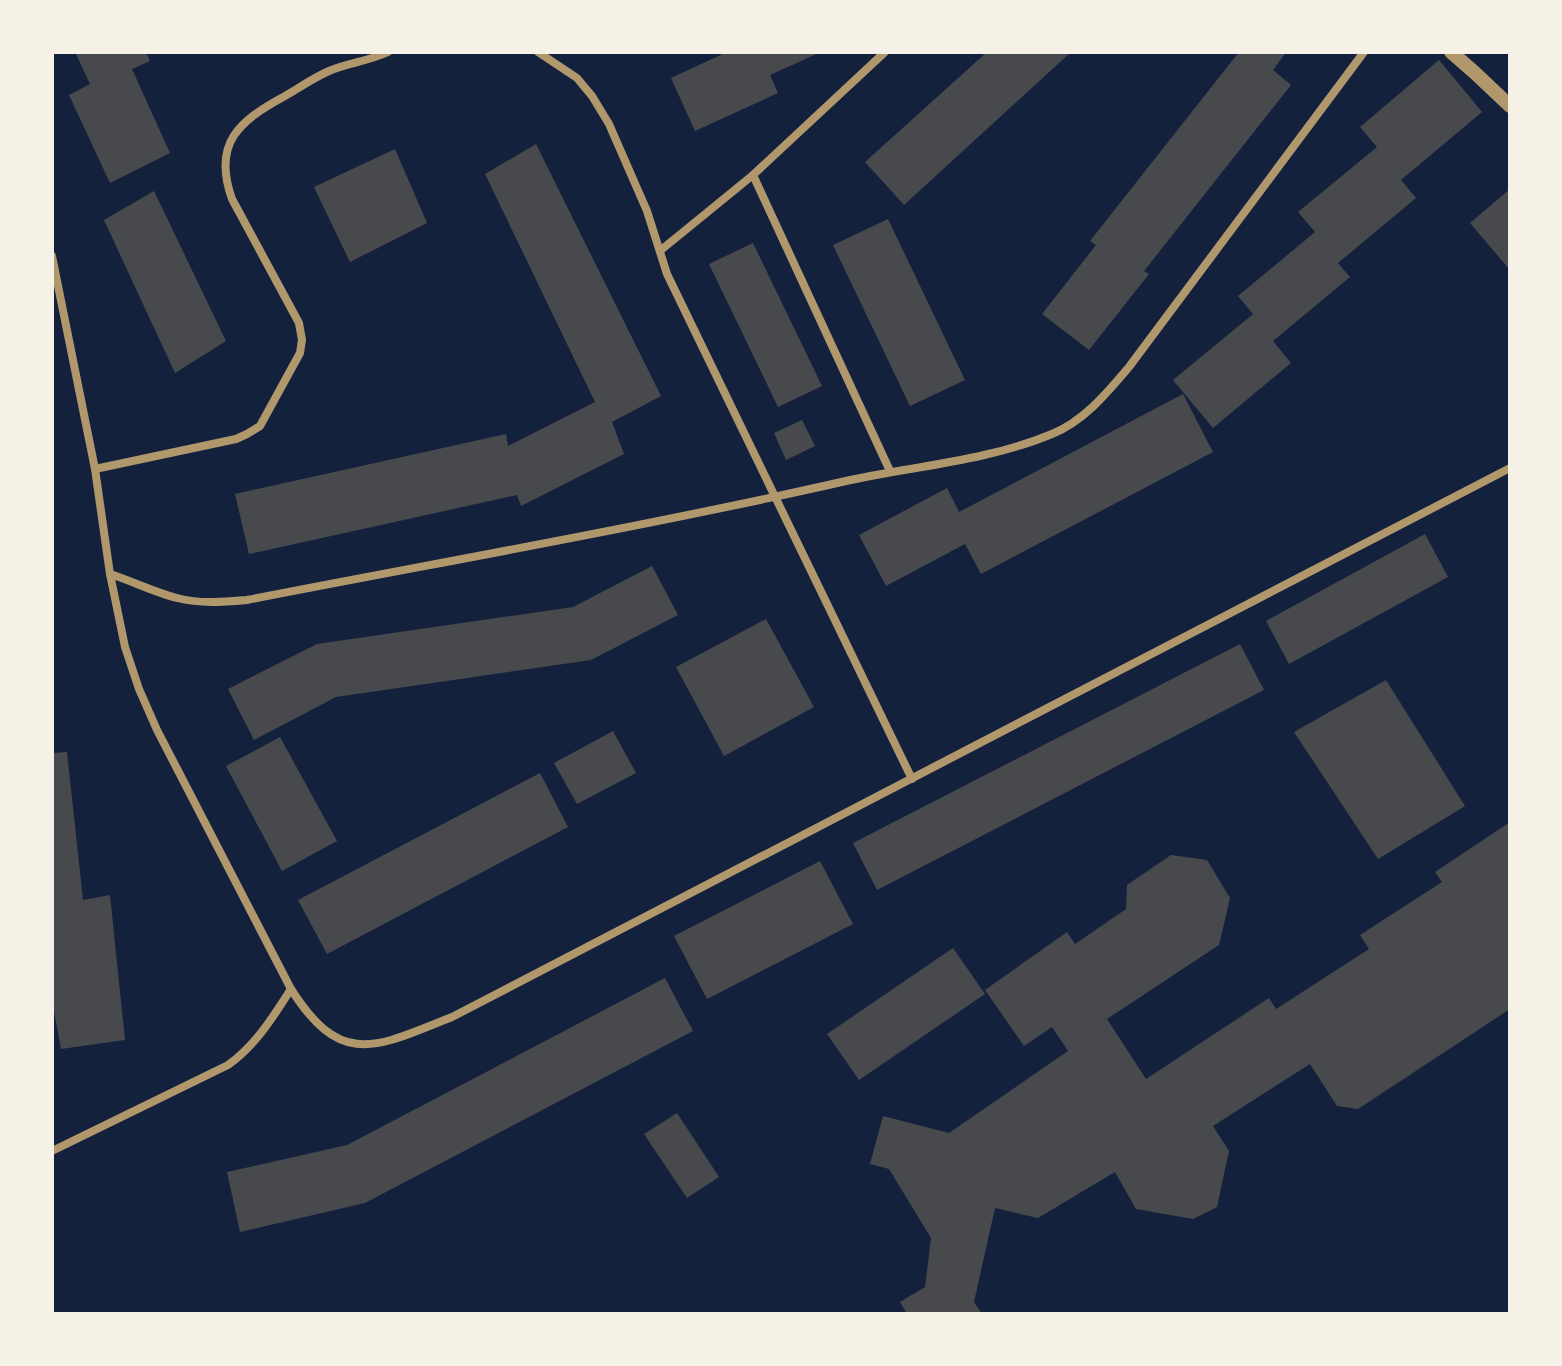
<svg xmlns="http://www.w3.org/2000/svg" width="1562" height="1366" viewBox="0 0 1562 1366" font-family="'PT Serif',serif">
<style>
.building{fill:#48494c}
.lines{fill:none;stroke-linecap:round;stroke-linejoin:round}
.minor{stroke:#b1986c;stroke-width:8}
.tertiary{stroke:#b1986c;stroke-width:14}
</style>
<rect width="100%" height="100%" fill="#14213d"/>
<g class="building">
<path d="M75,52H146L150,61L132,69L170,153L110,183L69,95L90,84Z"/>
<path d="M727,52H821L770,75L778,93L695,131L671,78Z"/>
<path d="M987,52H1071L904,205L865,162Z"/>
<path d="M1239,52H1286L1273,70L1291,85L1144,271L1149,274L1089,350L1042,314L1096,245L1090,241Z"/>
<path d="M1439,60L1482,112L1401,180L1416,198L1338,263L1350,277L1273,341L1291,363L1213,428L1173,380L1253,314L1238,296L1315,232L1298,212L1377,147L1360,127Z"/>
<path d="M536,144L661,396L612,422L624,454L521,506L517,495L249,554L235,494L506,434L508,446L595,402L485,174Z"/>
<path d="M395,149L427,223L350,262L314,187Z"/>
<path d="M1510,189V270L1470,223Z"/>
<path d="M154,191L226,341L175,373L104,220Z"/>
<path d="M888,219L965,380L910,406L833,245Z"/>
<path d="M753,243L822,386L778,407L709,264Z"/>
<path d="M1183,394L1213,452L981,574L965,544L886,586L859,535L947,488L959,512Z"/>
<path d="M802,420L815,446L786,460L774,433Z"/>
<path d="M1425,534L1448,577L1289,664L1266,621Z"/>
<path d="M652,566L678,615L591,660L336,697L254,740L228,689L317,644L573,607Z"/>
<path d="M766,619L814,707L724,756L676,667Z"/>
<path d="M1240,644L1264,690L877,890L853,843Z"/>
<path d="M1386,680L1465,806L1378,859L1294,732Z"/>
<path d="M613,731L636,773L577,804L554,763Z"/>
<path d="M280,737L337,841L282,871L226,766Z"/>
<path d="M67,752L83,900L110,895L125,1040L61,1049L52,1000V753Z"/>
<path d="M540,773L568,827L327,954L298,900Z"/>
<path d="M1510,822V1009L1358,1109L1337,1106L1310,1064L1213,1126L1229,1151L1217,1207L1193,1219L1136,1209L1115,1172L1038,1218L995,1208L974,1302L982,1314H907L900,1302L925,1287L931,1238L889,1169L870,1164L883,1116L949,1133L1068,1051L1052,1027L1024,1046L985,990L1067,932L1075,944L1126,909L1127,885L1171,855L1207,860L1230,898L1219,945L1107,1019L1146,1079L1269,998L1276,1009L1369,949L1360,935L1442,882L1435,872Z"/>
<path d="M820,861L853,924L707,999L674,936Z"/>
<path d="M953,948L985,994L859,1080L827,1034Z"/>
<path d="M665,978L693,1031L365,1203L240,1232L227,1172L347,1145Z"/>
<path d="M677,1113L719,1177L687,1198L644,1134Z"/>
</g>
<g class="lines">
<g class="minor">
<path d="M538,52L577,78L592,96L609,124L647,211L667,274L912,779"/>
<path d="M753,175L890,471"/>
<path d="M661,250L753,175L885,52"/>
<path d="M52,256L95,469L110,574L125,647L139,689L157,730L291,989C342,1070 378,1046 452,1017L1510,468"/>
<path d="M95,469L236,439L247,434L260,426L300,353L302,340L299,323L232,199C212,143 239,121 285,96C299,88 313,78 329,71C348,63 369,61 388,52"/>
<path d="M110,574C132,581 154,592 177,598C200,604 224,602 247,600C447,561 648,526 846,481C914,466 987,461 1052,434C1084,421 1107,393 1129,367L1364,52"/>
<path d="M52,1151L228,1065C256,1045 273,1017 291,989"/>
</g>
<path class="tertiary" d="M1451,52L1474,72L1510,106"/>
</g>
<rect width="1562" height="1366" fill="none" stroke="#f6f1e7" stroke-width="108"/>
</svg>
